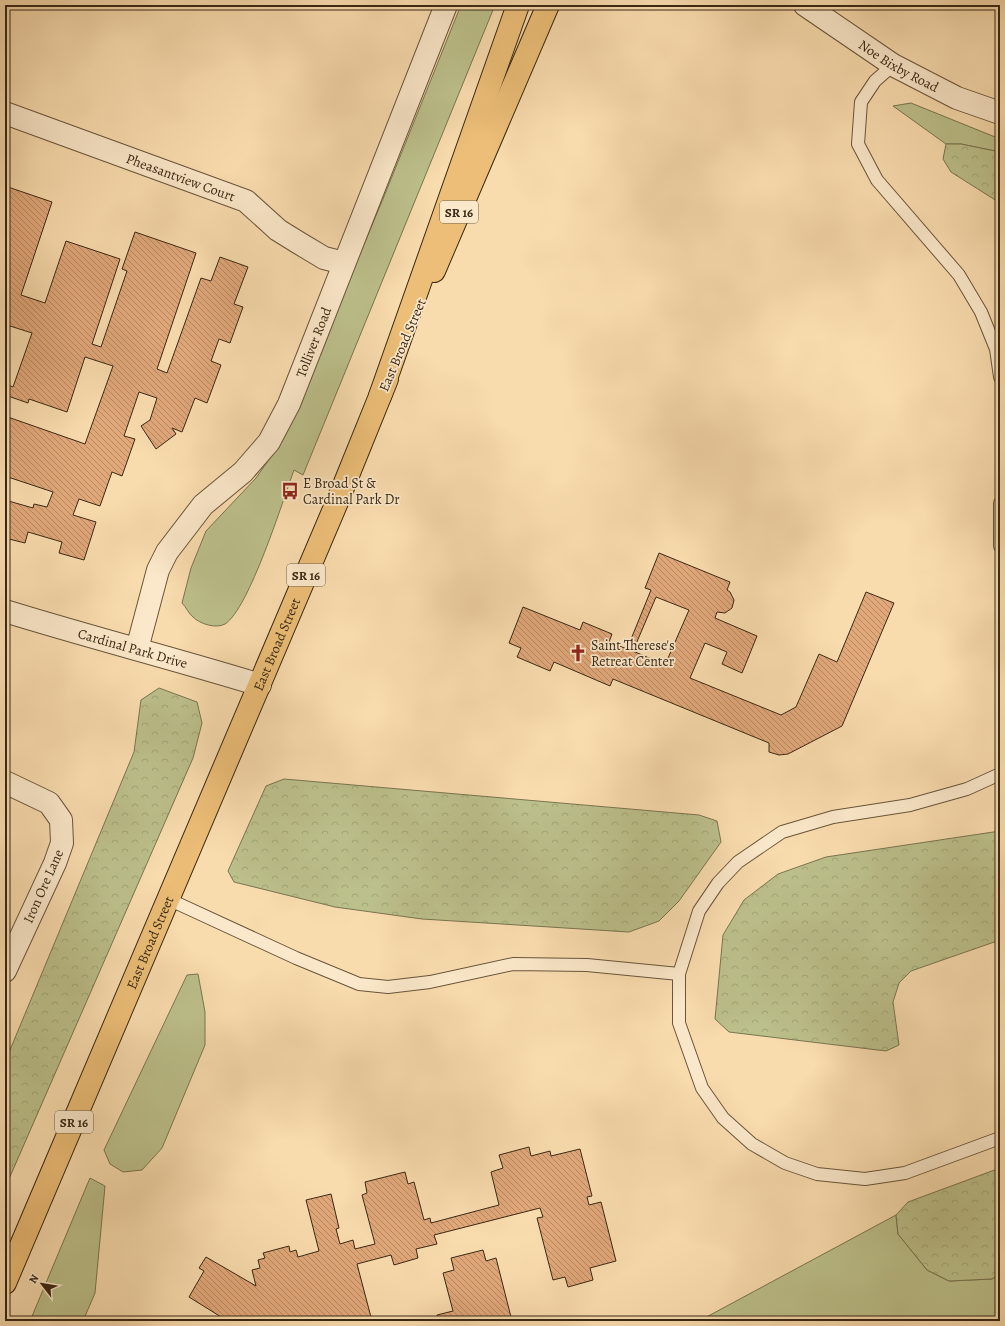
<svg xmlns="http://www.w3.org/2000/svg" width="1005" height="1326" viewBox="0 0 1005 1326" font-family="Alegreya,serif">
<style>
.grass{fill:#bcc08b;stroke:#7a7450}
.forest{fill:url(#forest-crowns);stroke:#7a7450}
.building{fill:url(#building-back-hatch);stroke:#392814;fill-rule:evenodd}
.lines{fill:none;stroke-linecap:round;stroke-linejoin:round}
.service-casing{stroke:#69553a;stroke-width:14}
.minor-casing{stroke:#69553a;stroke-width:24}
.tertiary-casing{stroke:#69553a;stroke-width:24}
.primary-casing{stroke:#392814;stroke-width:24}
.motorway-casing{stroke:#392814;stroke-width:24}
.service{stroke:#fbe8ca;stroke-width:12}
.minor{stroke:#fbe8ca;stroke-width:22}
.tertiary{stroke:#fbe8ca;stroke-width:22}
.primary{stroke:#ecbe77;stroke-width:22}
.motorway{stroke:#ecbe77;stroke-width:22}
.labels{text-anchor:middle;stroke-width:3.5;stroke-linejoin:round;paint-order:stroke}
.shield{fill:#fbe8ca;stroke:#73624b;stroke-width:1}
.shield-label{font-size:13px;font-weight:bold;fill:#392814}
.street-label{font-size:14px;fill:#392814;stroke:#fbe8ca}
.poi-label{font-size:14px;fill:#392814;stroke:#fbe8ca;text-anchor:start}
</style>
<defs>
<pattern id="forest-crowns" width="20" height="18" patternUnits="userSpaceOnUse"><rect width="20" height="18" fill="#bcc08b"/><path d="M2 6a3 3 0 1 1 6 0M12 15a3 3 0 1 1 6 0" fill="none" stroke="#a2a577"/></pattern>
<pattern id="building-back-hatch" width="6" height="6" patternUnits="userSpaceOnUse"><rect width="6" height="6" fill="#e1a87a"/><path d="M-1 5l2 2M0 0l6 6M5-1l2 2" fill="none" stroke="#b78963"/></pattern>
</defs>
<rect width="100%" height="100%" fill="#f9dcae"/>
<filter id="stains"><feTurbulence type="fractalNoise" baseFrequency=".005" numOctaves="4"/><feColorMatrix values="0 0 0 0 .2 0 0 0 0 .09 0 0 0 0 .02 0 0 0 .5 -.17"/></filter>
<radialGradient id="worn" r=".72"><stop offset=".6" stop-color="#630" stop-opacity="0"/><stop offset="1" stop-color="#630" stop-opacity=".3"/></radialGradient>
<g class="grass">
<path d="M461,5H495L303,475L294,470C283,500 249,609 225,624C216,629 200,624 193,617C189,614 186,607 182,603L191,568L206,531L256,478L282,441L385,194Z"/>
<path d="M911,103L1000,139V152L961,144H946L893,106Z"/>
<path d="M198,974L205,1012V1045L162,1148L142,1170L123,1172L110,1164L104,1150L187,975Z"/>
<path d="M90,1178L105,1186L95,1293L83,1321H30Z"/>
<path d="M896,1215L898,1234L927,1270L949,1281L992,1279L1000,1274V1321H699Z"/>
</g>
<g class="forest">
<path d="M946,144H961L1000,152V203L951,172L943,159Z"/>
<path d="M159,688L197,702L202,723L193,758L5,1188V1062L134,752L141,700Z"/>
<path d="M284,779L699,815L717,821L721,842L679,901L659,921L629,932L422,919L335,907L234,882L228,871L266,786Z"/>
<path d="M1000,831V940L911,971L899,983L893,1002L899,1045L886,1051L729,1032L715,1019L723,935L744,900L778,874L826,857Z"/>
<path d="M1000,1168V1274L992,1279L949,1281L927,1270L898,1234L896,1215L908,1202Z"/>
</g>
<g class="building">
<path d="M5,186L52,202L21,295L45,303L66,241L120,259L92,344L101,347L127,271L122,269L135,232L196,253L157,369L167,373L201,278L211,281L220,257L248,267L234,304L243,307L230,343L219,339L211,361L221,365L207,403L195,398L182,432L172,428L176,434L156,449L141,426L150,420L157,398L139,392L124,436L135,439L122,476L112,472L100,506L79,499L73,515L96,522L84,560L59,553L62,542L28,532L25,543L5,538V500L33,508L34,504L47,507L53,492L5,476V416L85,444L113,366L85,357L67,412L29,399L28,403L8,396L5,406V384L13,387L32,333L10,326L5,341Z"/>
<path d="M659,553L730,582L727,590L730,592L734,600L732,608L725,613L717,612L715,618L757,636L742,673L722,664L727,652L705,643L690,678L781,715L796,707L819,654L837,662L866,592L894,603L842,726L788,754L779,755L769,752V743L613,679L610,686L554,662L550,671L517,657L521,648L509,643L523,607L580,630L583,622L612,634L609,642L627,649L651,590L645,588ZM656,597L689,610L665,665L633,651Z"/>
<path d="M529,1147L531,1156L550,1151L551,1156L580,1149L592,1196L587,1197L589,1205L601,1202L616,1261L590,1268L593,1280L568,1287L565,1277L553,1280L537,1218L543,1217L540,1208L434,1235L437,1244L416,1249L418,1258L394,1265L391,1255L357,1264L372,1321H225L226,1320L189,1297L204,1271L199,1268L206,1257L256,1286L252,1270L260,1268L258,1260L265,1258L263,1253L289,1246L290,1252L296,1250L298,1257L319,1251L306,1200L331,1194L339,1228L336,1229L340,1244L353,1240L355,1249L375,1244L362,1195L367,1193L365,1182L405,1172L408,1184L414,1182L424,1220L430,1218L431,1223L499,1205L491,1172L503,1168L499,1155Z"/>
<path d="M483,1250L486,1261L496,1258L512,1321H438L437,1315L453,1311L443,1273L454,1270L451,1258Z"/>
</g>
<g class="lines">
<g class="service-casing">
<g id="service">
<path d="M893,65L875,81L861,102L858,144L877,180L959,275L981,312L996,349L1000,377"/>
<path d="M1000,503V546"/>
<path d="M1000,774L967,789L910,805L833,817L782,832L738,862L718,883L699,911L679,974V1023L702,1088L723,1118L752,1144L785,1163L817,1174L865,1179L905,1173L1000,1138"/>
<path d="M168,899L296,958L359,984L388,987L430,982L513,964L587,965L679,974"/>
</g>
</g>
<g class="minor-casing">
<g id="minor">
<path id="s1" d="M5,113L246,201L278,230L299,243L324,258L344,263"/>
<path id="s2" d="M5,611C89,637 175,659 260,685"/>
<path id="s3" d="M137,649L158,570L167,552L203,505L243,472L269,442L289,404L446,5"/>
<path d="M5,782L49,803L61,820L62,843L55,863L5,971"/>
</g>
</g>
<g class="tertiary-casing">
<g id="tertiary">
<path id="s4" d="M805,5L893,65L957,98L1000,113"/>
</g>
</g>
<g class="primary-casing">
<g id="primary">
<path d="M434,271L548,5"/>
<path id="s5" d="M5,1283L340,495L387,379"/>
</g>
</g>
<g class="motorway-casing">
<path id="motorway" d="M380,396L518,5"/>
</g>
<use href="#service" class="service"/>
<use href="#minor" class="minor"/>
<use href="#tertiary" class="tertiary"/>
<use href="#primary" class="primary"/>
<use href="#motorway" class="motorway"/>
</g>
<defs>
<g id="bus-bare" transform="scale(1.38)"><path d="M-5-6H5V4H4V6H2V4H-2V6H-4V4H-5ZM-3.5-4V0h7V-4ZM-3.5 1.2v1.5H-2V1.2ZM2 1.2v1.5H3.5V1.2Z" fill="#8f2418" stroke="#fbe8ca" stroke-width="2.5" paint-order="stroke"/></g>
<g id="church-bare" transform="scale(1.38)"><path d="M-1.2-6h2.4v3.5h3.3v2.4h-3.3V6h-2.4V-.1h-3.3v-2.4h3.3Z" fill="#8f2418" stroke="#fbe8ca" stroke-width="2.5" paint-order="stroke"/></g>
</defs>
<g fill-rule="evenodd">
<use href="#bus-bare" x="290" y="491"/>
<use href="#church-bare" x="578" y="653"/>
</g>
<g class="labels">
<g class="shield">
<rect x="440" y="201" width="38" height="22" rx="3"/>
<rect x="287" y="564" width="38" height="22" rx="3"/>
<rect x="55" y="1111" width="38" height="22" rx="3"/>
</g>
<g class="shield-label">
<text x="459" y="217">SR 16</text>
<text x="306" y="580">SR 16</text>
<text x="74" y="1127">SR 16</text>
</g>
<g class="street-label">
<text dy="5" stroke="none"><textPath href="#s4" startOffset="112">Noe Bixby Road</textPath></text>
<text dy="5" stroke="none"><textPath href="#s1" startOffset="187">Pheasantview Court</textPath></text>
<text dy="5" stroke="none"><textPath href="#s3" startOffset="362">Tolliver Road</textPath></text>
<text transform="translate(402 345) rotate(-67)" y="5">East Broad Street</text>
<text dy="5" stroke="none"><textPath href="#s5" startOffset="694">East Broad Street</textPath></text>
<text dy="5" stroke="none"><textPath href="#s2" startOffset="133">Cardinal Park Drive</textPath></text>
<text transform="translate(43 886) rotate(-66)" y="5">Iron Ore Lane</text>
<text dy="5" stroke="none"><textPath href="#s5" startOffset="370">East Broad Street</textPath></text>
</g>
<g class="poi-label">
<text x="303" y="488">E Broad St &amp;<tspan x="303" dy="16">Cardinal Park Dr</tspan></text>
<text x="591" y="650">Saint Therese's<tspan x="591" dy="16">Retreat Center</tspan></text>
</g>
</g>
<rect width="1005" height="1326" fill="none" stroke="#f9dcae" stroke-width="20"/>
<rect x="6" y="6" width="993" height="1314" fill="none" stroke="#392814" stroke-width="2"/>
<rect x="10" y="10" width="985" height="1306" fill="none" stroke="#392814"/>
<g transform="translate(42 1284) rotate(301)" stroke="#fbe8ca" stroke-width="3" paint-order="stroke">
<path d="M0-3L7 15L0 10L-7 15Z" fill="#392814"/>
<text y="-6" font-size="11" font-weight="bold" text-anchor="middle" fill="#392814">N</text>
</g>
<rect width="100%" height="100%" filter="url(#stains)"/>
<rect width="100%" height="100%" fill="url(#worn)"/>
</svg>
